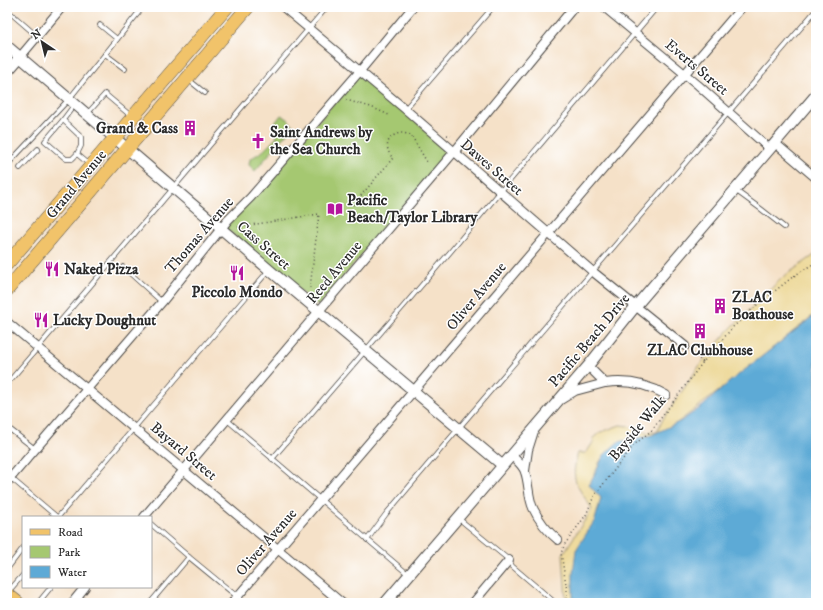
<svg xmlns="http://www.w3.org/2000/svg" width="823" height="610" viewBox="0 0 823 610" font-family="'IM FELL DW Pica',serif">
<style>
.green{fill:#a5c871;stroke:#687a4e}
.sand{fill:#eeda9e;stroke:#8c8264}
.water{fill:#5daad6;stroke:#446a80}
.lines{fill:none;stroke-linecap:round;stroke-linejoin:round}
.service-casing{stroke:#494643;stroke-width:5.5}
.minor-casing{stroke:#494643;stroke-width:10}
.tertiary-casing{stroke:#494643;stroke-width:12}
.primary-casing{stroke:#494643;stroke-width:14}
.path{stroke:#494643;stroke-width:1.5;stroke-dasharray:1 3;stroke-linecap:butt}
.service{stroke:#fff;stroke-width:4}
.minor{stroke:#fff;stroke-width:8}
.tertiary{stroke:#fff;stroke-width:10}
.primary{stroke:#f1c36a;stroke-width:13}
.labels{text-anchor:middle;stroke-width:3;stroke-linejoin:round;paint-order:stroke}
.street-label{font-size:15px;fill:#2b2b2b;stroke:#fff}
.poi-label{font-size:15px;font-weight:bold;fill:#2b2b2b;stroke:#fff;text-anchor:start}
</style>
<rect width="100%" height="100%" fill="#fff"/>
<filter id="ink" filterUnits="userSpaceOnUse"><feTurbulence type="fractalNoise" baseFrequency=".025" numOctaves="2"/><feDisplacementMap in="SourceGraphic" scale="8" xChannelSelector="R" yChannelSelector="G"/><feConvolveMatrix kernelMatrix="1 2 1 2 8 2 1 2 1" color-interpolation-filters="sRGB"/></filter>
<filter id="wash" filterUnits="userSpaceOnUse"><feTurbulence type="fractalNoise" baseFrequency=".012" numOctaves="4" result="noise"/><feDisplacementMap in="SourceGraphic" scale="16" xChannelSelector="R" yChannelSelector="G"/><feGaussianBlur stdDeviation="0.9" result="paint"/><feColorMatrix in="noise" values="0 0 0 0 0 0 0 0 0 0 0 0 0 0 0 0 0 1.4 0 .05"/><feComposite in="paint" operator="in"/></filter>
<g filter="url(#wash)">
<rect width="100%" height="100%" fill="#f5e1c8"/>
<g class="green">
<path d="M359,74L451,151L318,306L225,228Z"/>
<path d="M281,115L288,119L293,126L255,171L249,165L250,159L263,151L277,137L275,123Z"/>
</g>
<path class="sand" d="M816,254V313L732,381L652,442H618L604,455L599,463L601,499L599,603H566L563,554L592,509C578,486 569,481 578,453H586L594,441L592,439L599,433L620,425L628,426L646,433L657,432L663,419L702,362L729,330L783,277Z"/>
<path class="water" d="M816,314V603H573V573L576,550L595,520L601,498L589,485L604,455L618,442L652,435L681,421L703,406L728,383Z"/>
</g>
<g filter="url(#ink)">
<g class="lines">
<g class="service-casing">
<g id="service">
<path d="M7,10L37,36"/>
<path d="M100,25L117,39"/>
<path d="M105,54L125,69"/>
<path d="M189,80L205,93"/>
<path d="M75,104L63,120L81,137V146L77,154L90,165"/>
<path d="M405,109L493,7"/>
<path d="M87,114L105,94L131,116"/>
<path d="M63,120L45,141L66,159H72L77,154"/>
<path d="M7,165L69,99L143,7"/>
<path d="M20,168L38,149"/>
<path d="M735,190L761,209L784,227"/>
<path d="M123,267L162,302"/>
<path d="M7,384L327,7"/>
<path d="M227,420L409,575"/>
<path d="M7,427L35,449"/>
<path d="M272,459L451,251L500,192L657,7"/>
<path d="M11,478L57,517"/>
<path d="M58,517L269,270"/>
<path d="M458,518L509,560L512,566L552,600"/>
<path d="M367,540L386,514L458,429L816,10"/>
<path d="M189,557L245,603"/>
<path d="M7,569L23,548"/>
<path d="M8,592L23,575"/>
<path d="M78,596L87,603"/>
<path d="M38,603L51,587"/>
<path d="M150,603L189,557L151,524"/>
</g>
</g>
<g class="minor-casing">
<g id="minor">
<path d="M283,7L405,109L592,271L685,346"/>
<path d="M604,7L698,85L770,149"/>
<path d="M20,57L62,7"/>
<path d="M775,143L816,178"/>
<path d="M7,322L342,603"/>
<path d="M588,366L605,383C626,380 647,384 666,395"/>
<path d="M562,399L575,391L605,383"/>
<path d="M511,455C516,460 523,465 525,472C529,483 528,497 533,508C539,521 547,531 558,540"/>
<path d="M525,471L528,450L534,431"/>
<path d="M7,482L162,302L228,220L251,197L360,71L413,7"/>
<path d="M144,517L454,152L574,7"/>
<path d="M72,603L85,587"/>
<path d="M232,603L742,7"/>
<path d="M473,603L509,560"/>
</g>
</g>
<g class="tertiary-casing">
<g id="tertiary">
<path d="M7,46L273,273L502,465"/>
<path d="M7,72L20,57"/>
<path d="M385,603L588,366L635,307L816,95"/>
</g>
</g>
<g class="primary-casing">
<g id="primary">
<path d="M7,264L227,7"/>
<path d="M7,290L248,7"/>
<path d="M7,594L18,603"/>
</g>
</g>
<g class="path">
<path d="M346,100L371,107L389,115"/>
<path d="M447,135L451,136"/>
<path d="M353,205L393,158C383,148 387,135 401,133C404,133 408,134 411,135L427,162"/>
<path d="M238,227L319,214L310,288"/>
<path d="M690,351L703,362"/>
<path d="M566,603L567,591L561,553L565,544L586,515L594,496L634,445L652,430L703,362L733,327L757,305L794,276L816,262"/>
</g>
<use href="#service" class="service"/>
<use href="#minor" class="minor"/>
<use href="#tertiary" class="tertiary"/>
<use href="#primary" class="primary"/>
</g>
</g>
<defs>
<g id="building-bare" transform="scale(1.2)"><path d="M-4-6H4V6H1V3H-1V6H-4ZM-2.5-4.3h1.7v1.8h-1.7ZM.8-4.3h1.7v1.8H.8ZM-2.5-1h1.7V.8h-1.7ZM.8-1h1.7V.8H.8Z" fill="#b5179e" stroke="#fff" stroke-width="2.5" paint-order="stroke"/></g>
<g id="church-bare" transform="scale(1.2)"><path d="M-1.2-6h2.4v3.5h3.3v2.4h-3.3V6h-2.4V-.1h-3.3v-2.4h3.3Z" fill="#b5179e" stroke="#fff" stroke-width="2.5" paint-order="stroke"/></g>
<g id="library-bare" transform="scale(1.2)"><path d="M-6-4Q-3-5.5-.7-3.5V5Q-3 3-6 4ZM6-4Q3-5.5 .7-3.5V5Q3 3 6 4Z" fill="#b5179e" stroke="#fff" stroke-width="2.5" paint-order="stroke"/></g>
<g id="restaurant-bare" transform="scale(1.2)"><path d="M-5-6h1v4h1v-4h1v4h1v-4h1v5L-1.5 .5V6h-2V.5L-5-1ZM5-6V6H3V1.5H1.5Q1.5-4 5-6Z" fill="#b5179e" stroke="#fff" stroke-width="2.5" paint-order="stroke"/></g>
</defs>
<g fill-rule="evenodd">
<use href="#building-bare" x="190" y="128"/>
<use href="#church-bare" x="258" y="141"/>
<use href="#library-bare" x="335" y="209"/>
<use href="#restaurant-bare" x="52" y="269"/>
<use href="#restaurant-bare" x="237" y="273"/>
<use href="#building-bare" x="720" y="306"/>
<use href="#restaurant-bare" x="41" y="320"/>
<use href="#building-bare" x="700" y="331"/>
</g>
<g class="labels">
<g class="street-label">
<text transform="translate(697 67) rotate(40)" y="5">Everts Street</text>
<text transform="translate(492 167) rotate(41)" y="5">Dawes Street</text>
<text transform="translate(76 184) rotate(-50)" y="5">Grand Avenue</text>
<text transform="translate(199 235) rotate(-49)" y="5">Thomas Avenue</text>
<text transform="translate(264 245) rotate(41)" y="5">Cass Street</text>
<text transform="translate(334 272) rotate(-50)" y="5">Reed Avenue</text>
<text transform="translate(476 296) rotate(-50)" y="5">Oliver Avenue</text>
<text transform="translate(589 340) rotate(-50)" y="5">Pacific Beach Drive</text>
<text transform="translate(637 428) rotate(-50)" y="5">Bayside Walk</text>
<text transform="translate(184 451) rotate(40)" y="5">Bayard Street</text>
<text transform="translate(266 542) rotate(-49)" y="5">Oliver Avenue</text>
</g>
<g class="poi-label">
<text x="178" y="133" text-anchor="end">Grand &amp; Cass</text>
<text x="270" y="137">Saint Andrews by<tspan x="270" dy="17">the Sea Church</tspan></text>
<text x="347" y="205">Pacific<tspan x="347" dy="17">Beach/Taylor Library</tspan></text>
<text x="64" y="274">Naked Pizza</text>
<text x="237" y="297" text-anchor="middle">Piccolo Mondo</text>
<text x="732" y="302">ZLAC<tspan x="732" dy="17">Boathouse</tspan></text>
<text x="53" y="325">Lucky Doughnut</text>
<text x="700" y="355" text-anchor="middle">ZLAC Clubhouse</text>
</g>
</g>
<rect width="823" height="610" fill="none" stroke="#fff" stroke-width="24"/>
<rect x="22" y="516" width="130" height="72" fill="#ffffff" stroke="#aaaaaa"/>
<rect x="30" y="529" width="20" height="6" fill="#f1c36a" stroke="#aaaaaa"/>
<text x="58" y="536" font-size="12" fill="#2b2b2b">Road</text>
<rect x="30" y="546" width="20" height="12" fill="#a5c871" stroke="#aaaaaa"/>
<text x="58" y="556" font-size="12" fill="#2b2b2b">Park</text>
<rect x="30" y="566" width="20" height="12" fill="#5daad6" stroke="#aaaaaa"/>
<text x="58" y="576" font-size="12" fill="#2b2b2b">Water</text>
<g transform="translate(42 42) rotate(325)" stroke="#ffffff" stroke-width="3" paint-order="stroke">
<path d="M0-3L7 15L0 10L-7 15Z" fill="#2b2b2b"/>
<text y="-6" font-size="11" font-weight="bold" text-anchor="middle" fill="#2b2b2b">N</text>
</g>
</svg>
